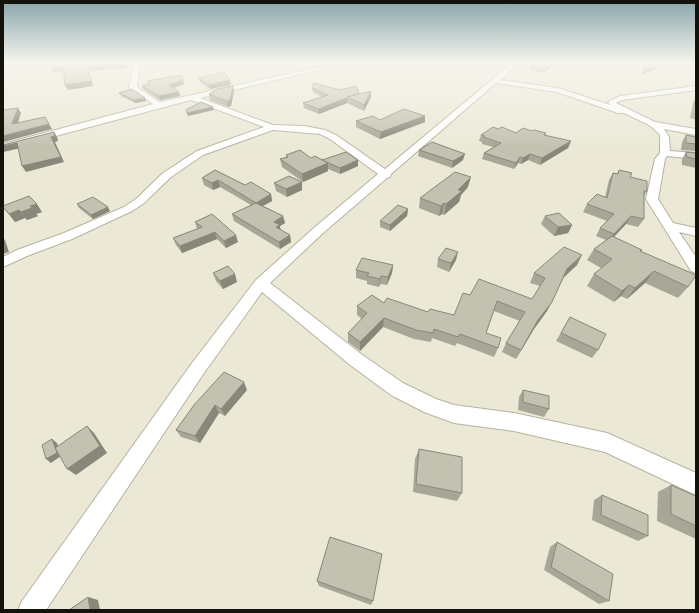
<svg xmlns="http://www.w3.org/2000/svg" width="699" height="613" viewBox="0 0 699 613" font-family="Ubuntu,sans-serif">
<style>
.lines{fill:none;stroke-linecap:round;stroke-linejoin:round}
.minor-casing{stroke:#b5b3a0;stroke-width:2}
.minor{fill:#fff;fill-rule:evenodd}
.wall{fill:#a8a696}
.shaded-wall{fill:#88877a}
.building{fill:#c3c1af;stroke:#88877a}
</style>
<rect width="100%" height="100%" fill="#ebe9d6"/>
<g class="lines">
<g class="minor-casing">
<g id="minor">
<path d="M3,62H11L3,65Z"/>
<path d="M134,62H140L137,87L160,102L342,62H353L200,98L273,125L304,126L325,130L336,135L385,169L513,62H520L500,80L558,88L610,105L608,102L620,96L696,86V90L622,100L616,103L655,122L696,129V135L664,129L669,137L670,151L696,153V159L667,156L665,159L658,199L673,223L696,228V236L679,232L696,257V273L691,271L646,199L655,159L660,153V135L653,128L647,124L624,113H618L557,92L496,83L391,174L390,177L387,178L323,233L270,283L361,354L403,383L436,399L454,405L514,413L607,433L696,473V495L605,452L514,431L454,423L424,412L391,395L349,364L262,292L204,373L46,610H18L22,601L192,363L256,280L315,227L378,174L330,139L320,134L273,130L203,155L171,177L144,203L132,211L72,239L27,256L3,267V257L17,250L64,233L124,207L136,199L163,173L197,151L264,127L191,100L3,150V144L153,104L129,88Z"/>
</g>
</g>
<use href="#minor" class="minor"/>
</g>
<g class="wall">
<path d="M557,62L544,73L529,70L530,66Z"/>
<path d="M182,75L184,84L173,88L180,96L160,100L144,90L142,86L148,84L147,81Z"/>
<path d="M198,78L231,85L210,89L200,82Z"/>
<path d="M233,86L234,91L231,106L228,107L210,100L209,94Z"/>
<path d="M312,88L340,90L371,97L364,111L347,103L319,114L304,108L303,103L322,97L313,92Z"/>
<path d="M119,93L146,101L135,103L121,96Z"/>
<path d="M696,98V120L690,118L693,102Z"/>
<path d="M425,116V122L380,139L356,127V121Z"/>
<path d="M498,129L516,133L532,131L546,133V136L571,141L568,148L540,165L528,160L521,164L518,163L514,169L482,159L484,153L493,147L482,144V142L479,141L481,135Z"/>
<path d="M686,135L696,137V151L681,150L682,142Z"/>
<path d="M419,150L463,160L452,168L418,156Z"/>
<path d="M686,152L696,153V168L682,165V159Z"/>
<path d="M286,155L311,158L358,166L340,174L328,169V171L303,182L282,167L280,159L286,157Z"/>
<path d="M215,170L245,185L271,194L272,201L263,206L283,216L285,223L280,226V230L290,235L291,242L280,249L234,221L232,214L251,205L220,187L213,190L204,185L202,178Z"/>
<path d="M619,170L630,177L647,191L644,196V219L638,227L626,224L614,237L641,252L688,287L678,298L645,283L627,299L621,296L614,302L587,286L594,274L601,268L587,260L594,249L606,240L596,236L600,228L607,221L583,212L587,204L605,197L609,180L613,173L617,174Z"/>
<path d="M274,183L302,190L287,197L276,191Z"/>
<path d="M468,187L461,195L459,202L444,215L442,214L439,216L419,208L420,198Z"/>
<path d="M77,204L110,211L93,219L79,208Z"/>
<path d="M3,207L42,212L36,214L38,216L27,220L25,218L15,222Z"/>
<path d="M408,209L407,216L390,231L380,227V221Z"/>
<path d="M545,216L572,225L568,233L554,236L541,224Z"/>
<path d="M195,222L238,242L226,248L217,239L182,253L176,245L173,238L197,229Z"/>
<path d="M438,259L456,260L449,272L437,267Z"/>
<path d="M393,265L392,273L387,285L380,284L379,287L367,284V281L356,278V270Z"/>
<path d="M577,265L564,277L547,311L534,329L516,359L502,352L506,343L520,321L494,311L486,333L498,348L494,357L457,343L455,346L432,338L431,342L414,339L383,327L360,351L348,342V333L362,319L357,315V306L384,303L428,312L454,315L470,295L532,299L540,286L530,283L534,273Z"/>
<path d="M213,273L237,282L223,289L216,281Z"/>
<path d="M570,317L598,350L592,358L556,341Z"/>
<path d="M247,390L225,416L219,413L200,443L181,437L176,430L194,405Z"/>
<path d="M523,390L549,409L544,417L518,410L519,397Z"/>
<path d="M419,449L462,493L457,501L413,492L415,459Z"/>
<path d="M671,485L696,496V539L657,521L658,492Z"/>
<path d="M602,495L648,536L638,541L592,520L594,500Z"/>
<path d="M557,542L609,601L599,604L544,570L550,547Z"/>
<path d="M317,581L373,601L371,605L319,586Z"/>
</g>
<g class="shaded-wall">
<path d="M123,62H129V63L125,64L127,68L89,71L93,86L68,90L65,85L87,66Z"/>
<path d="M553,62H557L544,73L546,68Z"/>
<path d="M658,65L656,69L640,75L643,71Z"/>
<path d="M63,66L65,71L53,72L51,68Z"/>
<path d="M183,80L184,84L170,89L169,85Z"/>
<path d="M230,80L231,85L210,89L209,85Z"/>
<path d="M233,86L234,91L231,106L228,107L227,101Z"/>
<path d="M371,91V97L364,111V105Z"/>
<path d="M179,92L180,96L160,100L159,96Z"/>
<path d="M145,98L146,101L135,103L134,100Z"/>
<path d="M347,98V103L319,114V109Z"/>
<path d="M213,107L214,110L188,116L187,113Z"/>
<path d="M18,108L21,113L16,129L12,124Z"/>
<path d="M425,116V122L380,139L381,132Z"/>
<path d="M49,124L52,129L3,142V136Z"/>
<path d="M54,132L57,137L58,141L55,142L64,162L26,172L22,166L51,137Z"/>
<path d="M571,141L568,148L540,165L542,158Z"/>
<path d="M17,143L21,148L3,152V146Z"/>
<path d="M465,154L463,160L452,168L453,161Z"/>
<path d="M530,154L528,160L521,164L523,158Z"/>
<path d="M520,157L518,163L514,169L516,163Z"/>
<path d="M358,160V166L340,174V168Z"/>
<path d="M328,163V171L303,182L302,174Z"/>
<path d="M471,177L468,187L461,195L459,202L444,215L446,204L458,190Z"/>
<path d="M218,180L220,187L213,190L212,183Z"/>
<path d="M302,182V190L287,197L286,189Z"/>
<path d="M271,194L272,201L257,209L256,203Z"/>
<path d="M444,203L442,214L439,216L441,206Z"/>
<path d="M37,204L42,212L36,214L38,216L27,220L21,212L30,206Z"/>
<path d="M108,207L110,211L93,219L91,215Z"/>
<path d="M408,209L407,216L390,231V225Z"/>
<path d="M19,210L25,218L15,222L9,214Z"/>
<path d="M283,216L285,223L280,226L281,232L277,235L274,222Z"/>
<path d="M631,216L626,224L609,242L614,234Z"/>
<path d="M572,225L568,233L554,236L558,227Z"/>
<path d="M215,232L217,239L182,253L180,246Z"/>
<path d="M236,235L238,242L226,248L224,241Z"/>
<path d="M290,235L291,242L280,249L279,242Z"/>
<path d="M3,238L5,240L9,252L3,254Z"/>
<path d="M458,252L456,260L449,272L451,263Z"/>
<path d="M582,255L577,265L562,279L567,269Z"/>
<path d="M393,265L392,273L387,285L388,277Z"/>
<path d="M654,271L645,283L627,299L635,288Z"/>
<path d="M235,274L237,282L223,289L220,281Z"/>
<path d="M381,276L380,284L379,287L380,279Z"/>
<path d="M629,285L621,296L614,302L622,291Z"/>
<path d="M552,302L547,311L534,329L516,359L538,320Z"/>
<path d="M384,318L383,327L360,351V342Z"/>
<path d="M244,382L247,390L225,416L221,409Z"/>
<path d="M215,405L219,413L200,443L195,436Z"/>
<path d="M87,426L94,433L107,453L76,475L67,469Z"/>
<path d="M52,439L57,443L61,456L51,463L46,459Z"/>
<path d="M88,597L98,600L100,610H90Z"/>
</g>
<g class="building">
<path d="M52,62H124L125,63L87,66L91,81L65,85L63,66L51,68Z"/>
<path d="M537,62H553L546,68L530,66Z"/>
<path d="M646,62H659L658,65L643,71Z"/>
<path d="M224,72L230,80L209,85L198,78Z"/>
<path d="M182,75L183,80L169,85L179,92L159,96L142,86L150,84L147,81Z"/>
<path d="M314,83L340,90L356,86L359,93L319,109L303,103L328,95L312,88Z"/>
<path d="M233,86L230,100L227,101L209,94L218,89Z"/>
<path d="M132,89L145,98L134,100L119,93Z"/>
<path d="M371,91L364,105L347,97Z"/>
<path d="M696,98V114H693Z"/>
<path d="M201,102L213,107L187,113L186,110Z"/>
<path d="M18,108L12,124L45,117L49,124L3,136V110Z"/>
<path d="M404,109L425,116L381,132L356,121L373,116L380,120Z"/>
<path d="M493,127L498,129L502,127L516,133L523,128L532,131L534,130L546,133L544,135L571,141L542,158L530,154L523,158L520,157L516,163L484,153L501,143L483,137L485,136L481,135Z"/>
<path d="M54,132L55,136L51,137L61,157L22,166L17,143L3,146V145Z"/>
<path d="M686,135L696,137V144L686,143Z"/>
<path d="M432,142L465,154L453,161L419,150Z"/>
<path d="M300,150L311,158L315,156L328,163L302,174L280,159L288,157L286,155Z"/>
<path d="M346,152L358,160L340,168L322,160Z"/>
<path d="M686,152L696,153V159L687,157Z"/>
<path d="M215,170L245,185L251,182L271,194L256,203L218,180L212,183L202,178Z"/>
<path d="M619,170L632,173L630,177L647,181V191H644V219L631,216L614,234L600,228L614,214L587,204L597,194L607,198L613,173L618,174Z"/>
<path d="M455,172L471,177L458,190L462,191L446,204L444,203L441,206L420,198Z"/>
<path d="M289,176L302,182L286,189L274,183Z"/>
<path d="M29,196L37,204L30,206L32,208L21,212L19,210L9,214L3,207V206Z"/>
<path d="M93,197L108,207L91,215L77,204Z"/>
<path d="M256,203L283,216L274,222L280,225L276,227L290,235L279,242L232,214Z"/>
<path d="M398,205L408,209L390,225L380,221Z"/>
<path d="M559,213L572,225L558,227L545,216Z"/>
<path d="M212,214L236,235L224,241L215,232L180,246L173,238L202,227L195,222Z"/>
<path d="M612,236L642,250L640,251L696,275L688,287L654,271L635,288L629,285L622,291L594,274L612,259L594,249Z"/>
<path d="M564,247L582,255L567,269L552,302L538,320L521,350L506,343L525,312L497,301L486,333L501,338L498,348L460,334L458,337L434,329L433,333L416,330L384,318L360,342L348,333L367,313L357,306L372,295L384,303L387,298L428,312L430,309L454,315L463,293L470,295L479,279L532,299L545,278L534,273Z"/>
<path d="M446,248L458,252L451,263L438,259Z"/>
<path d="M362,258L393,265L388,277L381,276L380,279L367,276L369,273L356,270Z"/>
<path d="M228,266L235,274L220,281L213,273Z"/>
<path d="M570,317L606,334L598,350L561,333Z"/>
<path d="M224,372L244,382L221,409L215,405L195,436L176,430L194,405Z"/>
<path d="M523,390L549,396V409L523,402Z"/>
<path d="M87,426L100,446L67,469L55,448Z"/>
<path d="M52,439L57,453L46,459L42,445Z"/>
<path d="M419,449L462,457V493L416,484Z"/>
<path d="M671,485L696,496V526L671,514Z"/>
<path d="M602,495L648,515V536L601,515Z"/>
<path d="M330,537L382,554L373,601L317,581Z"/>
<path d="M557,542L613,574L609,601L551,567Z"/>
<path d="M88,597L90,610H69Z"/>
</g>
<linearGradient id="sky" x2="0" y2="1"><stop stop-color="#87a5ab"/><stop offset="0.42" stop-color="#f6f5ed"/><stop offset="1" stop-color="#f6f5ed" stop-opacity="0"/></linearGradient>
<rect width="699" height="148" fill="url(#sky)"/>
<rect width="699" height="613" fill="none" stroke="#13130c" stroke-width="8"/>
</svg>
